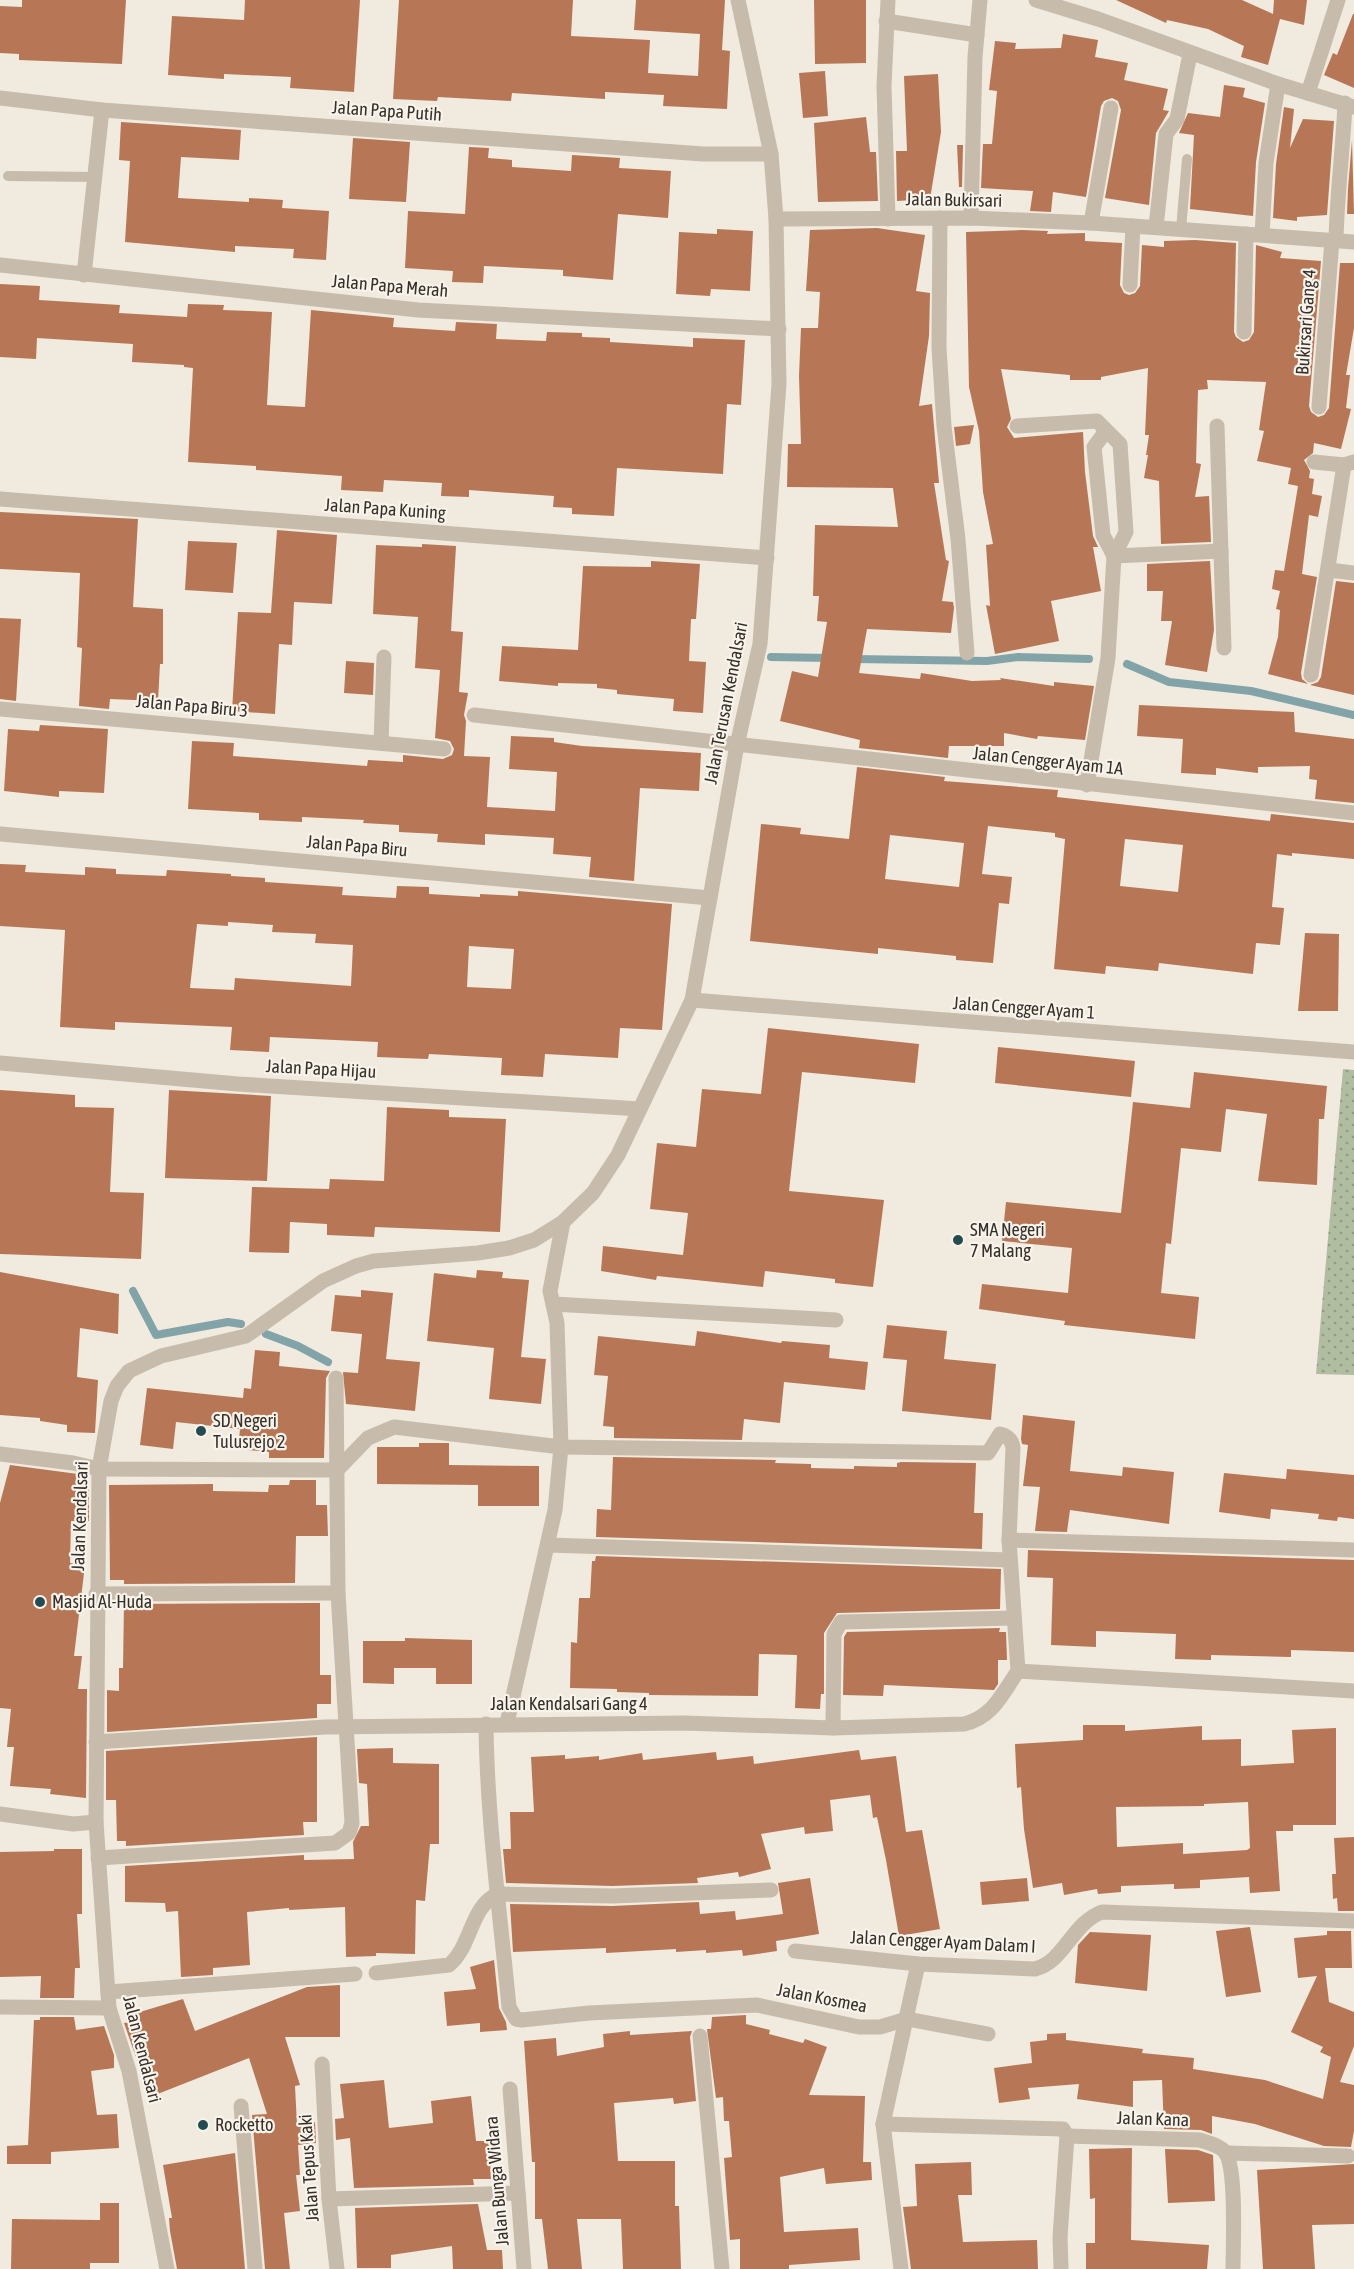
<svg xmlns="http://www.w3.org/2000/svg" width="1354" height="2269" viewBox="0 0 1354 2269" font-family="'Asap Condensed',sans-serif">
<style>
.park{fill:url(#park-dots)}
.lines{fill:none;stroke-linecap:round;stroke-linejoin:round}
.stream{stroke:#82a4a9;stroke-width:8}
.building{fill:#b77756;fill-rule:evenodd}
.service{stroke:#c7bbac;stroke-width:10}
.minor{stroke:#c7bbac;stroke-width:15}
.poi-dot{fill:#254b52;stroke:#f8f3eb;stroke-width:2}
.labels{text-anchor:middle;stroke-width:4.5;stroke-linejoin:round;paint-order:stroke}
.street-label{font-size:18px;fill:#362f2a;stroke:#f8f3eb}
.poi-label{font-size:18px;fill:#362f2a;stroke:#f8f3eb;text-anchor:start}
</style>
<defs>
<pattern id="park-dots" width="8" height="8" patternUnits="userSpaceOnUse" patternTransform="scale(1.5)"><rect width="8" height="8" fill="#b1bda1"/><path d="M2 2h.1M6 6h.1" fill="none" stroke="#919a83" stroke-width="1.8" stroke-linecap="round"/></pattern>
</defs>
<rect width="100%" height="100%" fill="#f0eadf"/>
<path class="park" d="M1343,1069L1354,1070V1375L1316,1374Z"/>
<g class="lines">
<g class="stream">
<path d="M771,657L830,658"/>
<path d="M854,659L987,661L1018,657L1089,659"/>
<path d="M1127,664L1169,682L1251,691L1354,715"/>
<path d="M133,1291L156,1335L228,1322L241,1324"/>
<path d="M266,1334L298,1346L328,1362"/>
</g>
</g>
<g class="building">
<path d="M22,0H126L122,64L19,60V54L0,53V6L22,7Z"/>
<path d="M245,0H360L354,92L290,88L291,77L224,74V79L168,75L172,16L244,20Z"/>
<path d="M399,0H573L571,36L650,40L648,73L698,76L700,34L634,30L636,0H725L722,50L730,51L727,109L663,106L664,95L605,92V99L512,93L511,101L438,97L437,101L393,99Z"/>
<path d="M814,0H866V63L815,64Z"/>
<path d="M1116,0H1242L1273,14L1274,0H1307L1304,25L1280,19L1268,65L1241,57L1244,46L1208,29L1167,20L1166,23Z"/>
<path d="M1353,14H1354V88L1324,75L1333,53L1337,55Z"/>
<path d="M1063,34L1098,40L1095,57L1128,63L1124,80L1168,89L1163,110L1169,111L1156,133L1149,205L1105,198L1121,110L1118,101L1112,98L1104,101L1101,106L1086,197L1053,192L1051,212L1030,211L1033,191L981,188L983,144H992L997,91L989,90L995,41L1016,43L1015,49L1061,48Z"/>
<path d="M825,71L828,116L803,118L799,73Z"/>
<path d="M938,74L941,132L930,199L897,201L896,151H907L904,76Z"/>
<path d="M1224,85L1245,88L1243,97L1265,103L1256,162L1253,216L1190,209L1194,135L1179,133L1188,113L1220,117Z"/>
<path d="M1284,107L1294,109L1290,148L1303,119L1334,121L1327,215L1297,217V221L1273,218L1276,164Z"/>
<path d="M866,117L870,152H876L878,201L818,202L814,123Z"/>
<path d="M121,122L241,130L239,160L181,157L178,198L249,202V198L283,200L282,208L329,211L326,260L293,258L294,249L235,246V252L125,242L130,161L119,160Z"/>
<path d="M353,138L410,142L406,202L349,199Z"/>
<path d="M1352,140L1354,214H1347L1348,189Z"/>
<path d="M957,145H963L962,187H959Z"/>
<path d="M469,147L489,148L488,158L512,160V167L571,171L572,155L620,158L619,168L671,171L668,218L618,214L613,280L563,276V270L484,266L483,283L452,282L453,271L405,268L408,211L465,214Z"/>
<path d="M877,228L925,235L916,291L930,293L929,336L919,406L932,404L939,483H934L946,560L949,561L942,601L953,602L954,608L951,633L867,629L859,673L920,679L921,673L972,681L1001,680L1000,678L1054,686V682L1094,686L1085,740L1038,736L1037,739L1004,733V746H949L948,758L859,748L860,740L780,721L792,671L818,677L827,622L817,621L819,596H813L815,525L898,527L893,488L787,487L788,444H801L799,376L801,328H818L820,292L806,291L810,230Z"/>
<path d="M717,229L753,231L750,291L711,289L710,296L676,294L679,232L717,234Z"/>
<path d="M1022,230L1048,231L1047,234L1085,233V241L1122,243L1120,285L1124,293L1129,295L1135,293L1140,286L1142,245L1164,247V241L1195,240L1236,243L1234,332L1236,337L1243,342L1249,340L1254,332L1256,245L1282,252L1280,258L1321,261L1309,406L1311,412L1318,417L1324,415L1329,408L1340,263H1354V328L1346,375H1350L1346,408L1351,409L1341,449L1314,443L1313,453L1304,460L1310,471L1309,478L1314,479L1312,494L1322,496L1318,517L1309,515L1302,574L1317,577L1301,673L1302,679L1308,684L1268,674L1278,637L1280,610L1276,609L1280,591L1272,589L1275,570L1284,571L1298,486L1288,484L1291,468L1257,461L1264,431L1259,430L1266,382L1207,380L1208,389L1198,390L1196,463L1201,464L1195,497L1209,496L1211,542L1161,544L1159,481L1144,478L1148,455H1146L1149,435H1145L1148,368L1101,377V380H1070V375L1001,369L1011,419L1007,427L1014,438L1083,432L1085,472L1093,536L1098,547H1093L1101,591L1051,601L1059,641L995,654L986,605L990,606L986,545L993,544L983,492L979,431L969,387L966,232Z"/>
<path d="M0,284L40,286L39,300L120,305L119,313L187,317L188,304L224,305L223,310L272,312L267,405L305,407L311,310L394,318L393,327L455,331L456,322L497,324L496,339L546,341L547,332L582,333V337L610,338V342L693,347V338L745,340L741,405L727,404L723,474L617,468L614,516L572,514V508L553,507L554,496L469,490V497L441,496L442,483L384,480L383,492L341,490L342,476L256,470V466L188,462L193,368L184,367V365L132,362L133,344L37,338L36,359L0,357Z"/>
<path d="M974,425L970,444L956,446L954,427Z"/>
<path d="M0,512L138,519L133,607L163,609V664H160L158,701L110,699L109,709L79,706L82,648L77,647L80,573L0,569Z"/>
<path d="M277,530L337,535L332,604L294,602L292,645L279,644L275,714L232,711L238,612L271,613Z"/>
<path d="M188,541L237,543L233,593L185,590Z"/>
<path d="M422,544L456,546L451,631L463,632L459,692L468,693L464,715L466,721L464,756L490,757L487,807L555,811L557,772L509,769L511,736L554,738V742L582,746L701,753L699,791L640,788L634,881L589,877L591,857L553,854L554,838L485,834V845L437,842L438,834L399,832V825L363,823L364,820L302,817V822L259,820V813L188,809L192,741L234,743L233,756L367,766L368,760L403,762V755L443,759L452,755L454,749L450,741L435,738L440,670L415,668L418,617L373,614L376,545L422,547Z"/>
<path d="M651,561L700,564L696,619H691L689,661L706,662L703,713L673,711L674,699L617,694V690L597,688V684L558,683V686L499,681L502,646L578,650L583,566L651,567Z"/>
<path d="M1210,561L1214,630L1207,672L1165,665L1172,621H1161L1163,591H1147V564Z"/>
<path d="M1336,581L1354,583V695L1310,685L1318,682L1321,677Z"/>
<path d="M0,618L21,619L16,701L0,699Z"/>
<path d="M346,661L374,663L373,695L344,693Z"/>
<path d="M1139,705L1294,712L1295,732L1354,739V803L1315,799L1317,780L1309,779L1310,766L1258,767V773L1216,768V775L1181,773L1183,739L1137,736Z"/>
<path d="M40,725L108,729L104,793L59,791V797L4,791L8,729L39,731Z"/>
<path d="M857,767L945,777L944,781L1058,790L1057,797L1181,811L1270,821L1271,814L1354,823V859L1292,853V856L1277,854L1272,907L1284,908L1280,945L1256,943L1253,974L1159,963L1158,971L1106,966L1105,974L1054,969L1065,839L1055,837V833L988,826L982,874L1012,877L1009,904L999,903L993,963L956,960V956L878,948V954L750,941L761,824L801,828L800,834L849,839ZM890,835L964,843L959,887L885,879ZM1125,839L1183,845L1178,892L1120,886Z"/>
<path d="M0,864L26,865L25,872L85,875V867L116,869V874L166,876L167,870L231,874V876L265,878V882L343,887L342,895L396,898L397,886L429,887V894L480,897V894L518,896V891L672,904L662,1030L620,1028L618,1058L545,1054L543,1077L501,1075L502,1058L429,1054L428,1059L377,1057L378,1042L270,1037L269,1052L230,1050L232,1027L115,1022V1030L60,1027L65,930L0,926ZM228,922L273,925L272,932L316,934L315,943L353,945L351,986L235,978L234,990L190,988L197,924L228,926ZM469,946L514,949L511,989L467,987Z"/>
<path d="M1305,933L1339,934L1338,1011H1298Z"/>
<path d="M768,1028L919,1044L915,1083L802,1072L789,1191L884,1200L873,1287L835,1283V1279L765,1271L763,1287L657,1276L656,1280L601,1271L603,1246L683,1255L688,1213L650,1209L657,1143L696,1147L702,1089L761,1094Z"/>
<path d="M998,1047L1135,1061L1131,1097L995,1083Z"/>
<path d="M1194,1072L1327,1086L1324,1119H1319L1317,1185L1258,1181L1267,1114L1226,1109L1221,1152L1181,1148L1171,1244L1166,1243L1161,1293L1199,1297L1195,1339L1064,1325L1065,1321L979,1309L982,1284L1068,1293L1072,1248L1002,1241L1006,1202L1121,1213L1133,1102L1190,1108Z"/>
<path d="M0,1090L75,1095V1107L114,1108L110,1192L144,1193L141,1259L0,1254Z"/>
<path d="M169,1090L271,1096L267,1181L165,1178Z"/>
<path d="M387,1107L449,1110V1117L506,1119L500,1232L375,1227L374,1237L327,1235V1224L290,1222L289,1253L249,1252L252,1187L329,1189L330,1179L384,1181Z"/>
<path d="M477,1270L503,1272L502,1278L529,1280L521,1357L546,1359L541,1404L489,1399L494,1348L427,1341L434,1273L476,1278Z"/>
<path d="M0,1272L119,1294L118,1334L80,1328L77,1377L98,1380L95,1433L67,1432V1425L40,1421V1418L0,1415Z"/>
<path d="M361,1290L393,1293L386,1359L420,1362L415,1411L346,1404L343,1372L358,1373L362,1334L331,1331L335,1295L361,1297Z"/>
<path d="M887,1325L947,1331L944,1359L996,1364L991,1420L902,1411L907,1360L883,1358Z"/>
<path d="M697,1331L781,1343L782,1341L830,1345L829,1358L868,1362L865,1390L784,1382L780,1423L744,1419L742,1440L614,1438V1427L603,1426L608,1376L594,1375L598,1336L695,1346Z"/>
<path d="M255,1350L280,1352L279,1366L330,1371L326,1378L324,1458H269V1452L238,1449L240,1429L176,1422L173,1449L140,1445L147,1388L243,1398L244,1388L251,1389Z"/>
<path d="M1023,1415L1075,1421L1070,1471L1122,1476L1123,1467L1174,1472L1169,1524L1070,1510L1067,1532L1035,1531L1040,1487L1023,1486L1028,1445L1022,1444L1021,1439Z"/>
<path d="M419,1443H449V1465L539,1466V1506H478V1485L377,1484V1447H419Z"/>
<path d="M613,1457L776,1460L775,1463L811,1464V1468L854,1469V1466L897,1467V1463L901,1462L976,1463L974,1513H983L982,1549L596,1537L597,1509L611,1510Z"/>
<path d="M10,1465L78,1474L77,1485H89V1521H71L70,1563L85,1565L74,1656H82L78,1689H87L86,1798L50,1794L51,1789L10,1786L14,1747H7L11,1709L0,1708V1503Z"/>
<path d="M1287,1469L1354,1475V1519L1338,1517L1337,1521L1318,1519L1319,1514L1271,1509L1270,1519L1219,1512L1224,1473L1286,1479Z"/>
<path d="M290,1480H316V1505H327L328,1536H296L295,1583L124,1584V1580H110L109,1485L213,1484V1491L268,1492L269,1485H289Z"/>
<path d="M1028,1550L1354,1560V1652L1291,1650V1657L1211,1655V1660L1175,1659L1176,1634L1096,1631V1647L1051,1645L1053,1578L1027,1577Z"/>
<path d="M596,1556L1001,1569L1000,1609L837,1613L824,1633V1694H821L820,1709L795,1708L797,1655L759,1654L758,1696L649,1695V1693L617,1692V1689L570,1688L571,1642L577,1643L579,1598H590L592,1561H595Z"/>
<path d="M320,1603V1675H331V1704H317V1718L107,1732V1690L119,1691V1668H123L124,1604Z"/>
<path d="M1000,1628L999,1632H1006L1007,1660H998V1684L994,1690L884,1685L883,1696L843,1695L844,1637L847,1632Z"/>
<path d="M405,1638L472,1640V1684H436V1668H394V1684L363,1683V1641H405Z"/>
<path d="M1083,1725H1125V1731L1202,1726V1740L1241,1739V1766L1294,1763L1292,1730L1336,1728V1825H1293V1831H1276L1280,1891L1250,1893L1249,1877L1200,1880V1888L1174,1889V1884L1121,1886V1892L1098,1894L1097,1889L1064,1895L1062,1883L1033,1888L1024,1829L1021,1787L1017,1788L1015,1744L1083,1740ZM1248,1802L1250,1848L1247,1850L1183,1854V1843L1117,1847L1116,1807L1204,1806V1804Z"/>
<path d="M317,1737V1822H303L304,1835L126,1846V1841H117L116,1800H106V1751Z"/>
<path d="M393,1748V1763L439,1764V1844H430L425,1901L416,1900L415,1954L376,1953V1956L346,1957L345,1907L289,1910V1908L247,1912L250,1965L213,1968V1975L181,1977L178,1911L166,1912L165,1903L125,1902V1866L304,1855V1860L354,1859L353,1842L361,1826H369L367,1784L359,1783L357,1749Z"/>
<path d="M859,1750L861,1760L896,1756L906,1832L922,1830L940,1929L899,1936L886,1860L877,1817L873,1818L870,1795L830,1800L833,1831L805,1834L804,1827L761,1834L771,1869L739,1877L738,1872L697,1878L698,1883L612,1886L506,1883L503,1849H511L510,1812H534L531,1757L565,1755V1759L599,1756V1760L642,1753L643,1760L716,1752L717,1760L753,1756L754,1764Z"/>
<path d="M1354,1837V1911H1338L1337,1898L1333,1899L1332,1874H1336L1334,1838Z"/>
<path d="M54,1849H82V1914H77L80,1968H75L74,1998H40L41,1976L0,1977V1852L54,1851Z"/>
<path d="M810,1878L819,1934L776,1941L777,1951L743,1956L742,1950L706,1953V1950L676,1952V1949L606,1953V1948L513,1952L510,1904L612,1906L699,1902L700,1914L735,1911L736,1920L783,1914L778,1883Z"/>
<path d="M1027,1878L1029,1901L982,1905L980,1882Z"/>
<path d="M1250,1927L1261,1992L1226,1997L1216,1931Z"/>
<path d="M1327,1931H1351L1352,1968H1325L1329,2002L1354,2012V2046L1340,2082L1354,2085V2131L1351,2147L1324,2146L1255,2124L1212,2116V2134L1201,2130L1164,2129L1162,2080L1133,2081V2107L1077,2099L1079,2084L1028,2088L1030,2099L999,2103L994,2068L1032,2063L1030,2042L1047,2040V2034L1066,2033V2040L1143,2049L1142,2053L1194,2058L1193,2069L1265,2080L1323,2099L1331,2057L1320,2052L1323,2047L1291,2032L1317,1976L1298,1978L1294,1938L1327,1935Z"/>
<path d="M1090,1932L1151,1935L1147,1991L1075,1983L1078,1945Z"/>
<path d="M494,1960L499,2008L506,2022L507,2030L480,2032V2023L447,2026L444,1992L476,1989L470,1967Z"/>
<path d="M340,1985V2037H285L300,2085L295,2086L297,2125L315,2122L316,2143L298,2145L300,2175H296L300,2211L284,2213L290,2269H265L252,2115L267,2114L249,2058L150,2097L124,2023L131,2022L130,2015L183,1999L195,2031L307,1987Z"/>
<path d="M746,2015V2024L770,2030L769,2034L803,2043L805,2039L827,2047L809,2095L865,2096L863,2162H871L872,2180L826,2184L824,2168L780,2177L784,2232L858,2228L860,2260L789,2265V2269H740V2239L730,2240L724,2158L732,2157L729,2121H724L723,2097L716,2098L707,2029H711L712,2017Z"/>
<path d="M40,2017H74L76,2030L104,2026L114,2055V2068L91,2071L97,2115L117,2114L119,2148L51,2152V2164H7V2146L28,2145L34,2020H40Z"/>
<path d="M630,2031V2035L692,2031L690,2037L696,2101L674,2104L673,2098L614,2103L618,2161H675V2206H679L681,2269H623L621,2219H577L582,2269H548L542,2219H535V2162H532L524,2041L556,2038L557,2056L604,2047L603,2034Z"/>
<path d="M384,2080L389,2128L433,2123L431,2101L471,2096L476,2141H489L491,2179H473L474,2185L354,2188L350,2138L336,2140L335,2119L344,2118L340,2084Z"/>
<path d="M1132,2148L1131,2240L1209,2245L1207,2269H1086V2243H1095V2198L1090,2199L1089,2149Z"/>
<path d="M1165,2149L1198,2150L1213,2155L1215,2201L1168,2203Z"/>
<path d="M235,2153L245,2269H177L170,2231L169,2218H172L163,2165Z"/>
<path d="M971,2162L972,2195H958L963,2242L1037,2240L1038,2269H911L903,2207L917,2206L915,2164Z"/>
<path d="M1354,2164V2224L1312,2225L1315,2269H1263L1257,2170Z"/>
<path d="M100,2203H119V2263H90V2269H11L12,2219L100,2220Z"/>
<path d="M478,2204L487,2250H502L503,2269H453L452,2246L391,2255V2268H357L355,2208Z"/>
</g>
<g class="lines">
<g class="service">
<path d="M8,176L94,177"/>
<path d="M1181,229L1187,159"/>
</g>
<g class="minor">
<path d="M888,0L884,86L888,219"/>
<path d="M1036,0L1098,19L1278,84L1354,107"/>
<path d="M886,21L977,35"/>
<path d="M1308,93L1338,0"/>
<path d="M0,98L102,110L703,154H771"/>
<path d="M940,218L939,348L944,426L958,539L967,653"/>
<path d="M971,218L975,57L980,0"/>
<path d="M776,219L971,218L1091,223L1354,242"/>
<path d="M1091,223L1111,108"/>
<path d="M1156,227L1166,134L1177,119L1190,54"/>
<path d="M1262,235L1266,163L1278,84"/>
<path d="M1336,240C1337,194 1343,149 1345,103"/>
<path d="M0,265L418,310L779,329"/>
<path d="M84,275L102,110"/>
<path d="M1130,285L1133,226"/>
<path d="M1244,332L1246,234"/>
<path d="M1319,407L1332,240"/>
<path d="M1017,426L1097,421L1120,444L1126,532L1114,556L1108,658L1087,785"/>
<path d="M1217,426L1224,648"/>
<path d="M1106,431L1094,447L1103,535L1114,556"/>
<path d="M1314,462L1344,465"/>
<path d="M0,499L767,558"/>
<path d="M1114,556L1221,551"/>
<path d="M1329,570L1354,573"/>
<path d="M1311,675L1344,465L1354,462"/>
<path d="M0,709L444,749"/>
<path d="M474,715L1354,813"/>
<path d="M381,743L384,657"/>
<path d="M0,834L710,898"/>
<path d="M692,1000L1354,1052"/>
<path d="M0,1063L238,1084L640,1109"/>
<path d="M553,1304L836,1320"/>
<path d="M0,1454L73,1463L99,1469L337,1470L368,1438L394,1427L561,1447L988,1453L1000,1434C1008,1436 1012,1440 1013,1448L1009,1540L1018,1671"/>
<path d="M1009,1540L1354,1550"/>
<path d="M548,1545L1010,1560"/>
<path d="M96,1594L338,1593"/>
<path d="M1018,1671L1354,1691"/>
<path d="M507,1723L555,1510L561,1447L557,1323L550,1291L563,1222"/>
<path d="M486,1724C487,1819 500,1913 509,2007L516,2019L522,2020L589,2013L757,2005L859,2027H880L907,2019L988,2034"/>
<path d="M833,1728L834,1634L841,1622L1014,1618"/>
<path d="M96,1742L325,1727L684,1723L833,1728L964,1724C993,1717 1002,1694 1018,1671"/>
<path d="M0,1814L73,1824L96,1822"/>
<path d="M98,1858L335,1843L349,1833L352,1823L338,1593L336,1378"/>
<path d="M795,1951L918,1964L1035,1969C1065,1961 1072,1923 1102,1912L1354,1921"/>
<path d="M376,1973L449,1965C472,1946 470,1906 498,1894L612,1896L771,1890"/>
<path d="M108,1992L355,1974"/>
<path d="M0,2007L109,2008"/>
<path d="M700,2036L722,2269"/>
<path d="M322,2064L329,2199L337,2269"/>
<path d="M510,2089L524,2269"/>
<path d="M241,2106L255,2269"/>
<path d="M883,2124L1063,2129L1067,2136L1060,2237L1061,2269"/>
<path d="M1067,2136L1200,2140C1208,2143 1219,2145 1225,2152C1237,2167 1233,2246 1233,2269"/>
<path d="M1226,2153L1348,2156"/>
<path d="M329,2199L518,2193"/>
<path d="M167,2269L129,2071L109,2008L96,1822L99,1469L111,1401L117,1386L129,1371L161,1356L246,1336L323,1281L356,1266L374,1261L478,1253L509,1248L534,1240L563,1222L593,1193L618,1155L692,1000L737,745L760,644L779,384L776,219L771,154L738,0"/>
<path d="M901,2269L883,2124L918,1964"/>
</g>
</g>
<g class="poi-dot">
<circle cx="958" cy="1240" r="6"/>
<circle cx="201" cy="1431" r="6"/>
<circle cx="40" cy="1602" r="6"/>
<circle cx="203" cy="2125" r="6"/>
</g>
<g class="labels">
<g class="street-label">
<text transform="translate(387 111) rotate(4)" y="6">Jalan Papa Putih</text>
<text transform="translate(954 200) rotate(1)" y="6">Jalan Bukirsari</text>
<text transform="translate(390 286) rotate(5)" y="6">Jalan Papa Merah</text>
<text transform="translate(1306 322) rotate(-86)" y="6">Bukirsari Gang 4</text>
<text transform="translate(385 509) rotate(4)" y="6">Jalan Papa Kuning</text>
<text transform="translate(726 703) rotate(-79)" y="6">Jalan Terusan Kendalsari</text>
<text transform="translate(192 706) rotate(5)" y="6">Jalan Papa Biru 3</text>
<text transform="translate(1048 761) rotate(6)" y="6">Jalan Cengger Ayam 1A</text>
<text transform="translate(357 846) rotate(5)" y="6">Jalan Papa Biru</text>
<text transform="translate(1024 1008) rotate(4)" y="6">Jalan Cengger Ayam 1</text>
<text transform="translate(321 1069) rotate(3)" y="6">Jalan Papa Hijau</text>
<text transform="translate(80 1516) rotate(-88)" y="6">Jalan Kendalsari</text>
<text x="569" y="1710">Jalan Kendalsari Gang 4</text>
<text transform="translate(943 1942) rotate(3)" y="6">Jalan Cengger Ayam Dalam I</text>
<text transform="translate(822 1998) rotate(11)" y="6">Jalan Kosmea</text>
<text transform="translate(142 2049) rotate(76)" y="6">Jalan Kendalsari</text>
<text transform="translate(1153 2119) rotate(2)" y="6">Jalan Kana</text>
<text transform="translate(309 2168) rotate(-94)" y="6">Jalan Tepus Kaki</text>
<text transform="translate(497 2181) rotate(-95)" y="6">Jalan Bunga Widara</text>
</g>
<g class="poi-label">
<text x="970" y="1236">SMA Negeri<tspan x="970" dy="21">7 Malang</tspan></text>
<text x="213" y="1427">SD Negeri<tspan x="213" dy="21">Tulusrejo 2</tspan></text>
<text x="52" y="1608">Masjid Al-Huda</text>
<text x="215" y="2131">Rocketto</text>
</g>
</g>
</svg>
